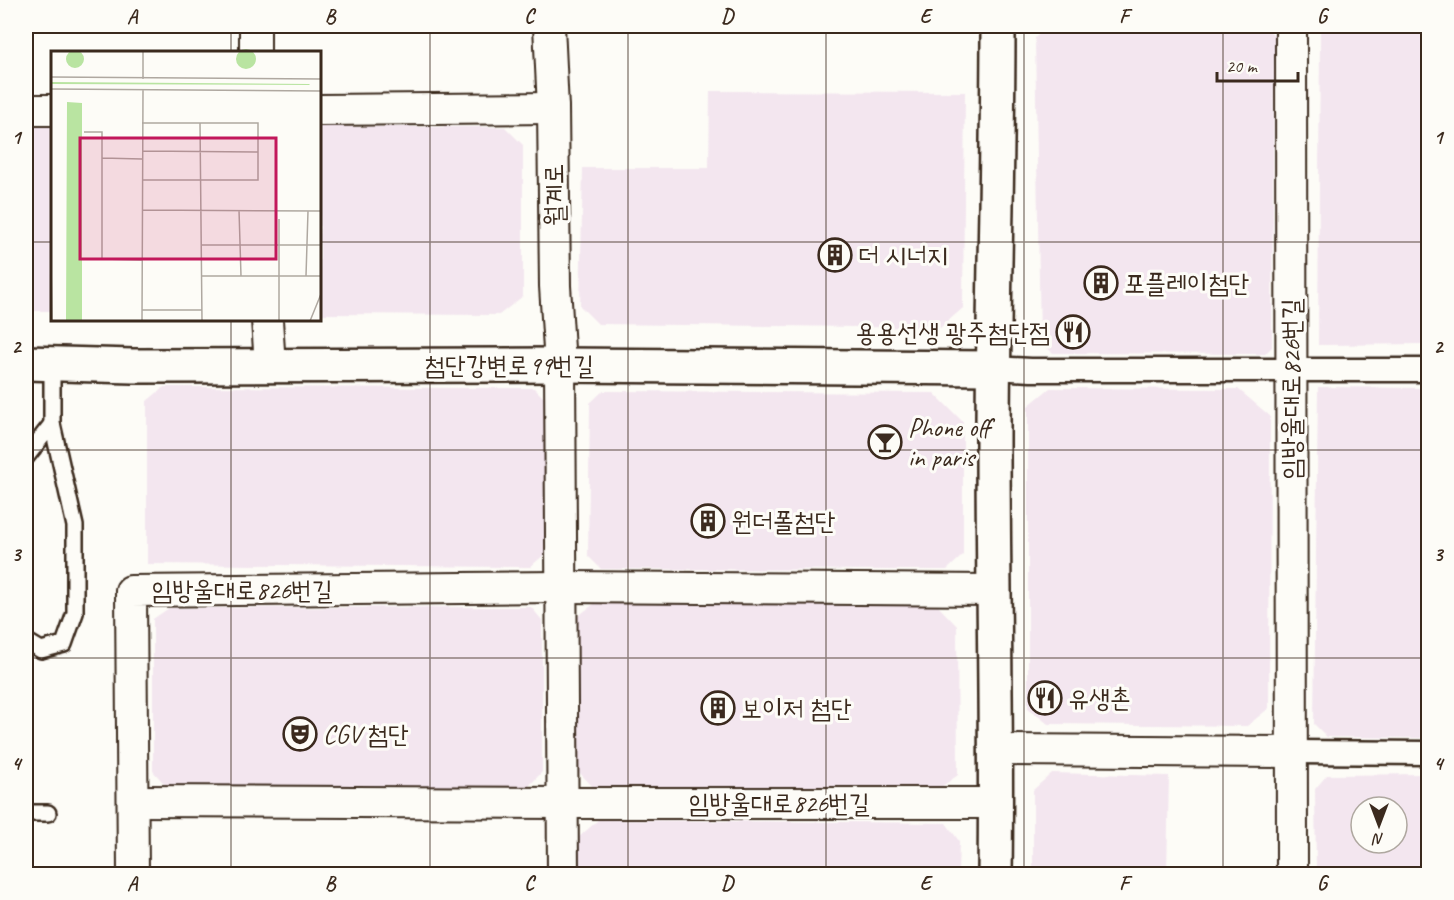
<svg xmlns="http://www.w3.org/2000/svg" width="1454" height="900" viewBox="0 0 1454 900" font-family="Caveat,'Poor Story',sans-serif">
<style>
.built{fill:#f3e6ef;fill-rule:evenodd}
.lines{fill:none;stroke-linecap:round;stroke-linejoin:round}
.service-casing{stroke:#3b2a1e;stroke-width:20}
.pedestrian-casing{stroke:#3b2a1e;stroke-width:27}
.minor-casing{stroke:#3b2a1e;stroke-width:34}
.tertiary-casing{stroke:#3b2a1e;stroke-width:38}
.service{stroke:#fdfcf7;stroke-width:15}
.pedestrian{stroke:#fdfcf7;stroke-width:22}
.minor{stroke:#fdfcf7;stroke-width:30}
.tertiary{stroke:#fdfcf7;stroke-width:33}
.grid{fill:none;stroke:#3b2a1e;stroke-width:1.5;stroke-opacity:0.55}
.labels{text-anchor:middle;stroke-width:6;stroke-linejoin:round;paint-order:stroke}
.street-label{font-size:26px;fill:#3b2a1e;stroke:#fdfcf7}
.poi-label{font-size:26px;fill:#3b2a1e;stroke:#fdfcf7;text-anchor:start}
.inset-road{fill:none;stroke:#afa8a0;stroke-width:1.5}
.view{fill:#c2185b;fill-opacity:0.15;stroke:#c2185b;stroke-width:3}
.inset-edge{fill:none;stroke:#3b2a1e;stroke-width:3}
.neatline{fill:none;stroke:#3b2a1e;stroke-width:2}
.grid-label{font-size:20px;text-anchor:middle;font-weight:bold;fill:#3b2a1e}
</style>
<rect width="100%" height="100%" fill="#fdfcf7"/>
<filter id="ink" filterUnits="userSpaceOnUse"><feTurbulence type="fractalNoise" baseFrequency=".0167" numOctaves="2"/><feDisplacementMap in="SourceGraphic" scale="12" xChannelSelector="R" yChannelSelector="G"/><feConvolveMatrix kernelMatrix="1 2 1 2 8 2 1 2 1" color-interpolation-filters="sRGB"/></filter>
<g filter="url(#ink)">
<g class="built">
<path d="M1047,26H1264L1274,35L1272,347L1265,354L1053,353L1040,342L1035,38Z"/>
<path d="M1324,26H1428V344L1318,345L1320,30Z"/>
<path d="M710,91L965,92L963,308L940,328L598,324L580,306L583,168H709Z"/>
<rect x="26" y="126" width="26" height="185"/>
<path d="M320,127H505L523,145V296L499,315L320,314Z"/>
<path d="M164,387L534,388L547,401L545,554L530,567L147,564V401Z"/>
<path d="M1318,387L1428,388V738L1327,737L1314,724Z"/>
<path d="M1050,388L1238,389L1270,416L1269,708L1247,726L1048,724L1028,708V406Z"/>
<path d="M603,391L934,393L963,422V555L947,570L601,569L588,556L590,403Z"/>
<path d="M598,601L937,605L957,626L958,775L937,790L594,788L576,769L578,616Z"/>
<path d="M531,607L542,620V772L527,788H168L153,771V619L169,608Z"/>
<path d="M1052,773L1169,776L1167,874H1033V790Z"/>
<path d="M1428,774V874H1316L1315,789L1327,775ZM1361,807H1397V843H1361Z"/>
<path d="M598,820L946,823L959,841L958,874H578V838Z"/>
</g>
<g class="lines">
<g class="service-casing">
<g id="service">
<path d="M52,432V363"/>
<path d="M26,457L52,424"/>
<path d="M26,641L41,650L64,644L75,613V526L52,424"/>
<path d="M26,813H48"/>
</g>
</g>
<g class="pedestrian-casing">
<g id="pedestrian">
<path d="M993,368L1031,370H1428"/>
<path d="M1292,752L1428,753"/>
</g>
</g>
<g class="minor-casing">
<g id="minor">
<path d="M549,26L553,108L555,286L560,365L563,874"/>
<path d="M1291,26L1292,874"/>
<path d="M255,52V26"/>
<path d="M26,110H52"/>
<path d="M320,110L553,108"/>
<path d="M267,320L270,366"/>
<path d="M995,750L1292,752"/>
<path d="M133,801L563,803H996"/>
<path d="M133,874L131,591L562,587L993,590"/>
</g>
</g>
<g class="tertiary-casing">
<g id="tertiary">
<path d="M26,363L133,366L560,365L993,368"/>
<path d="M995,874C997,731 993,587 993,443C993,304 998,165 998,26"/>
</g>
</g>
<use href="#service" class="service"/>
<use href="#pedestrian" class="pedestrian"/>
<use href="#minor" class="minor"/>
<use href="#tertiary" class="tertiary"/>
</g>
</g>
<path class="grid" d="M231,26V52M430,26V874M628,26V874M826,26V874M1024,26V874M1223,26V874M26,242H52M320,242H1428M231,320V874M26,450H1428M26,658H1428"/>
<defs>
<g id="building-ring" transform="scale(1.725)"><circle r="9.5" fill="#fdfcf7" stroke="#3b2a1e" stroke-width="1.5"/><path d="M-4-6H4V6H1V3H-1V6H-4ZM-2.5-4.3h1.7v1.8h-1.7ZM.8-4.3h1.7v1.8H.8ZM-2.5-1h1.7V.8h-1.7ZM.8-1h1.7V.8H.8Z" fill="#3b2a1e"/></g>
<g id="restaurant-ring" transform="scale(1.725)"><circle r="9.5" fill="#fdfcf7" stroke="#3b2a1e" stroke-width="1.5"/><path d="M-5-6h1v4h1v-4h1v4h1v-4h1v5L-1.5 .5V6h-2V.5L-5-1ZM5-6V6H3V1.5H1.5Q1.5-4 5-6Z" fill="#3b2a1e"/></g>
<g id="bar-ring" transform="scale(1.725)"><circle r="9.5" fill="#fdfcf7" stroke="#3b2a1e" stroke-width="1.5"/><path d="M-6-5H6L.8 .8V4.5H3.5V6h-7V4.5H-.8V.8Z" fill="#3b2a1e"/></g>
<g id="theatre-ring" transform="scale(1.725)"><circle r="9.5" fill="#fdfcf7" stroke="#3b2a1e" stroke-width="1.5"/><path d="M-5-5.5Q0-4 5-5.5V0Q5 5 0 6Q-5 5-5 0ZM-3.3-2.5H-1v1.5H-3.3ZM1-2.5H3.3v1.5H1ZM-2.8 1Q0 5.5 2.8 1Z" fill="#3b2a1e"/></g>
</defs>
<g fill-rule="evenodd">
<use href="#building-ring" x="835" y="255"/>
<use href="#building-ring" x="1101" y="283"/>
<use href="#restaurant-ring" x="1073" y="332"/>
<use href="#bar-ring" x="885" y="442"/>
<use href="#building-ring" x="708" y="521"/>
<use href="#restaurant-ring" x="1045" y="698"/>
<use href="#building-ring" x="718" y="708"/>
<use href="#theatre-ring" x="300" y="734"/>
</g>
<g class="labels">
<g class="street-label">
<text transform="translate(554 195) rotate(-91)" y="9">월계로</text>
<text x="509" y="374">첨단강변로99번길</text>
<text transform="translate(1291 389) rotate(-90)" y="9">임방울대로826번길</text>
<text x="242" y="599">임방울대로826번길</text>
<text x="779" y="812">임방울대로826번길</text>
</g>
<g class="poi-label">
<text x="858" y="264">더 시너지</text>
<text x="1124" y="292">포플레이첨단</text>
<text x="1050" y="341" text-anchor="end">용용선생 광주첨단점</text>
<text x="908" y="436">Phone off<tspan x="908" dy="30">in paris</tspan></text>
<text x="731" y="530">원더폴첨단</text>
<text x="1068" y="707">유생촌</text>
<text x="741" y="717">보이저 첨단</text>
<text x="323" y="743">CGV 첨단</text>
</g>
</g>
<g transform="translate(51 51)">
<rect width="270" height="270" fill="#fdfcf7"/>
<path d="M185 8a10 10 0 1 1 20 0a10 10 0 1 1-20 0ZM15 8a9 9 0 1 1 18 0a9 9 0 1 1-18 0ZM0,31L258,33L259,34L0,33ZM16,51L31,52V270H15Z" fill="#b9e4a1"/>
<path class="inset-road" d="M92,0V28M0,26L270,28M0,38L270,40M91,72H207V129H91M149,72L151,270M33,81H51V208L91,209M91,100L207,101M51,107L91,108M91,159L270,160M188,159L190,225M150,194H270M0,211L1,270M151,225H270M255,225L257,160M91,259H151M91,270L92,39M228,270V168M259,270L270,243"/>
<path class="view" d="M29,87H225V208H29Z"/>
<rect width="270" height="270" class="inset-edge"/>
</g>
<rect width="1454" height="900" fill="none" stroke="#fdfcf7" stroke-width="66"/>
<g transform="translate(1379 825) rotate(180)"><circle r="28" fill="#fdfcf7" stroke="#afa8a0" stroke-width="1.5"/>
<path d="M0-4.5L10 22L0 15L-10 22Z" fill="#3b2a1e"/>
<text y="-9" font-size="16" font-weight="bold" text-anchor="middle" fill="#3b2a1e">N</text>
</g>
<path d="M1217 72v9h81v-9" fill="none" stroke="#3b2a1e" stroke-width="3"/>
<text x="1226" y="72" font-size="18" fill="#3b2a1e" stroke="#fdfcf7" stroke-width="4.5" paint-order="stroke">20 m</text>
<rect x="33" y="33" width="1388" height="834" class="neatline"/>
<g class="grid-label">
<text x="132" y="23">A</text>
<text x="330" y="23">B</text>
<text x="529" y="23">C</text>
<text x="727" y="23">D</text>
<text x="925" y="23">E</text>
<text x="1124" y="23">F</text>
<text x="1322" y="23">G</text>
<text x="16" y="144">1</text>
<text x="1438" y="144">1</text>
<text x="16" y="353">2</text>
<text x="1438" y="353">2</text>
<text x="16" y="561">3</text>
<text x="1438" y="561">3</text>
<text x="16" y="770">4</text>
<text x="1438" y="770">4</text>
<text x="132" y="890">A</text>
<text x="330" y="890">B</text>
<text x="529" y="890">C</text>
<text x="727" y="890">D</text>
<text x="925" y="890">E</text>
<text x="1124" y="890">F</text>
<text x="1322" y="890">G</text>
</g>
</svg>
